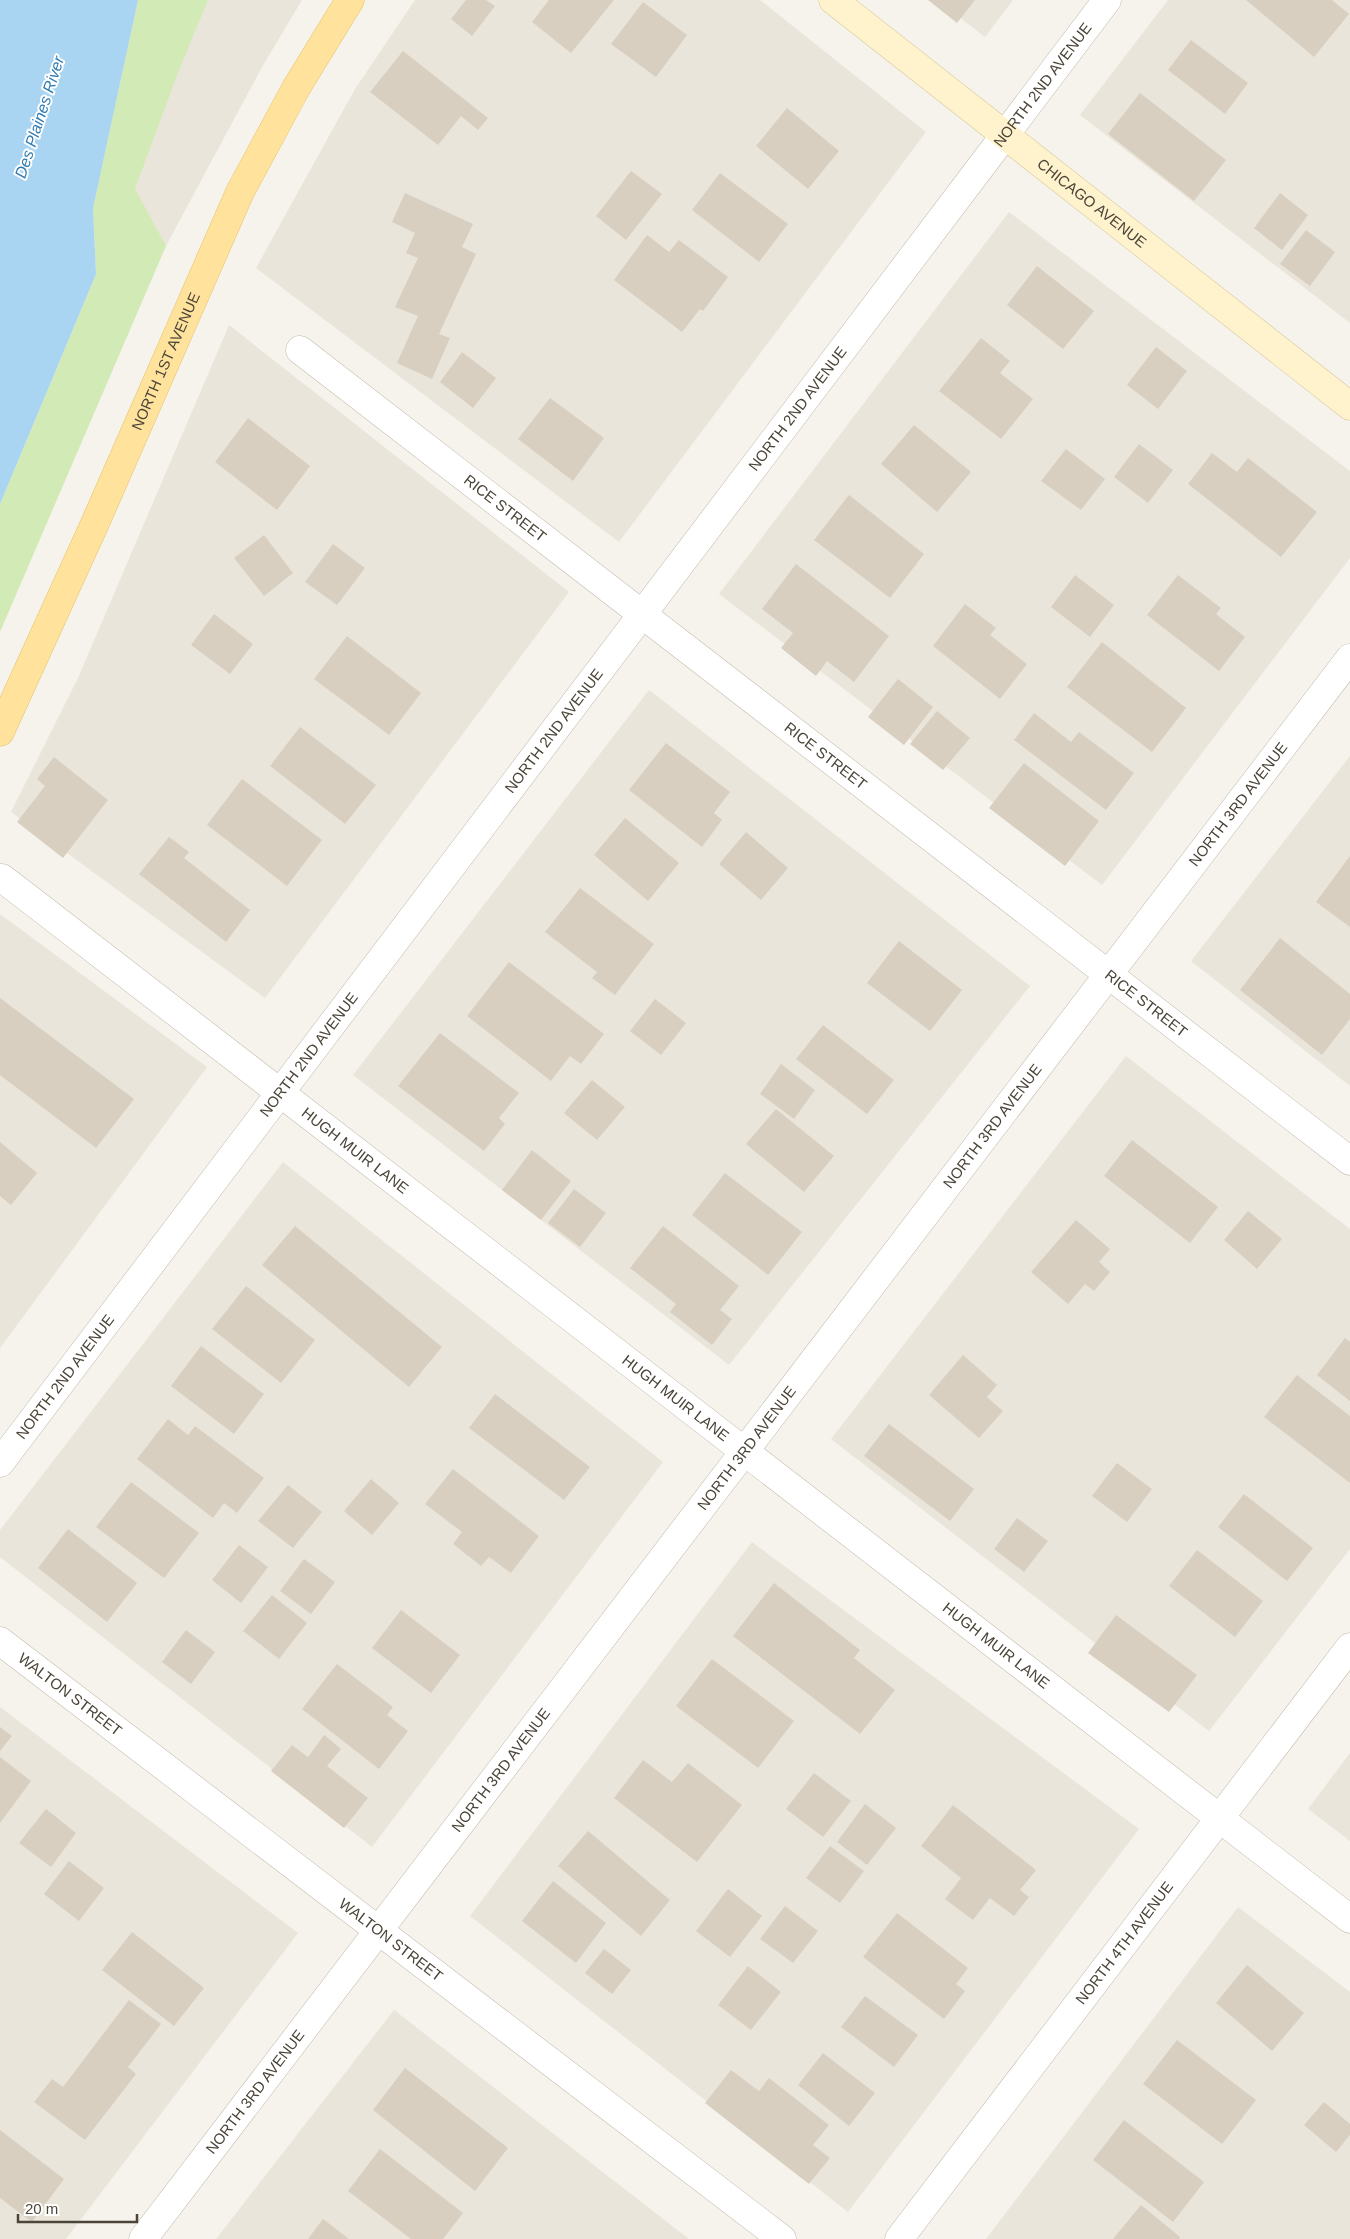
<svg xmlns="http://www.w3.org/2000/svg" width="1350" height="2239" viewBox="0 0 1350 2239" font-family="Arial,sans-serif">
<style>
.residential{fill:#eae5da}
.green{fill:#d2eab5}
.water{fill:#a9d4f2}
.building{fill:#d8cfc1}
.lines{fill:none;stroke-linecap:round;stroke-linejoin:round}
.minor-casing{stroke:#c2bbae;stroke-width:29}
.secondary-casing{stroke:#d6c79b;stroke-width:29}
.primary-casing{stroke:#e6c16a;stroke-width:29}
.minor{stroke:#fff;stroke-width:28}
.secondary{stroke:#fff3cd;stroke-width:28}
.primary{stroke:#ffe39c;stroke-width:28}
.labels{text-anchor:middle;stroke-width:4;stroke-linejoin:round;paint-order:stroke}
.street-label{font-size:15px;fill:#4b4439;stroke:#fff}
.water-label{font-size:16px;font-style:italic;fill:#2e7ab2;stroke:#fff}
</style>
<rect width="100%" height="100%" fill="#f6f3ec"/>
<g class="residential">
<path d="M138,0H302L262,67L166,246L93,208Z"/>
<path d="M415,0H760L926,132L619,542L256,268L355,89Z"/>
<path d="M937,0H1013L985,37Z"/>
<path d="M1168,0H1350V323L1080,115Z"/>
<path d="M1009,212L1350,471V558L1102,885L719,594Z"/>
<path d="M229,325L569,592L265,998L11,812L78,678Z"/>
<path d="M649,690L1030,986L729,1365L353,1075Z"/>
<path d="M1350,756V1086L1191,961Z"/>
<path d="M0,914L207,1067L0,1348Z"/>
<path d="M1126,1056L1350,1229V1549L1209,1731L831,1439Z"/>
<path d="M283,1162L663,1462L372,1847L0,1557V1530Z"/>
<path d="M752,1542L1139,1829L848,2212L470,1916Z"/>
<path d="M0,1707L298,1933L66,2239H0Z"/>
<path d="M1350,1753V1841L1308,1809Z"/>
<path d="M1238,1907L1350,1992V2239H986Z"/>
<path d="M394,2010L689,2239H216Z"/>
</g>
<path class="green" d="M138,0H208L177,75L135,189L166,246L0,632V504L96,274L93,208Z"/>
<path class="water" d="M0,0H138L93,208L96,274L0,504Z"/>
<g class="building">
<path d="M466,0H486L495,6L472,36L451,19Z"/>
<path d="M549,0H614L571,53L532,22Z"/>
<path d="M928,0H975L957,23Z"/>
<path d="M1246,0H1332L1349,14L1314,57Z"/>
<path d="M643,2L687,35L656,77L611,44Z"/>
<path d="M1191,40L1248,83L1225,114L1168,70Z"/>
<path d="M403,51L488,118L478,130L461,116L438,145L370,92Z"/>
<path d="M1140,93L1226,160L1194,201L1108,134Z"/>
<path d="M787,108L839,151L808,189L756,146Z"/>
<path d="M631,171L662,194L626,240L596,216Z"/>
<path d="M720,173L788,224L759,262L692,210Z"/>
<path d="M405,193L473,224L462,247L476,254L439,334L450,338L432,379L397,363L418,316L395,307L418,258L406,253L415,233L392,222Z"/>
<path d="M1280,193L1308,215L1282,250L1254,228Z"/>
<path d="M1306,230L1335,252L1310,286L1280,264Z"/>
<path d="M647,235L669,252L679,240L728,277L703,311L700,309L682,332L614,280Z"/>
<path d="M1037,266L1094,311L1063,349L1007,305Z"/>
<path d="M981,338L1010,361L1000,373L1033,399L1001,439L939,391Z"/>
<path d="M1156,347L1187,371L1158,409L1127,385Z"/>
<path d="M462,352L496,378L473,408L440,382Z"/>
<path d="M550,398L604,438L573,481L518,439Z"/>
<path d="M248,418L310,466L277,510L215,462Z"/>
<path d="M914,425L971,472L937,512L881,464Z"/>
<path d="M1139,444L1173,470L1148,503L1114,477Z"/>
<path d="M1066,449L1105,479L1081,510L1041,481Z"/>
<path d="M1212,453L1237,472L1248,458L1317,512L1281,557L1188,484Z"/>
<path d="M849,495L924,554L890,598L814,540Z"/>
<path d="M264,535L293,573L264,596L234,558Z"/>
<path d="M333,544L365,568L337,605L305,582Z"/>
<path d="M796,564L889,636L854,682L827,661L816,676L781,648L793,633L762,609Z"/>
<path d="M1075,575L1114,605L1090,637L1051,607Z"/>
<path d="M1178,575L1221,608L1216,614L1245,637L1219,671L1147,615Z"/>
<path d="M965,604L996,628L990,635L1027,664L1000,699L933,646Z"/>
<path d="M214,614L253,644L230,674L191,645Z"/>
<path d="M347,636L421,693L389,735L314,679Z"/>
<path d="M1102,642L1186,708L1152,752L1067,687Z"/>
<path d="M898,679L933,707L904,745L868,717Z"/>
<path d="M937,711L970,738L943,770L910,744Z"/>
<path d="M1034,713L1071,742L1079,732L1134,773L1106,810L1014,740Z"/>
<path d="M300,727L376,785L345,824L270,766Z"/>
<path d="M666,743L730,792L714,813L722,820L702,847L629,790Z"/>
<path d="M54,757L108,800L63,858L17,822L45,786L37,779Z"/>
<path d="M1024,763L1099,821L1065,866L989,808Z"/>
<path d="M242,779L322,840L287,886L207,825Z"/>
<path d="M625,818L679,863L648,901L594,855Z"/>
<path d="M746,832L788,868L761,900L719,864Z"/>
<path d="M169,837L189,852L184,858L250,910L226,942L139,874Z"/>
<path d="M1350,856V927L1316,902Z"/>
<path d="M580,888L654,944L615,995L592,978L597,972L545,932Z"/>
<path d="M1280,938L1350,994V1019L1322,1055L1240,990Z"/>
<path d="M899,941L962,990L930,1031L867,983Z"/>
<path d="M509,962L604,1034L581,1064L570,1056L551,1081L467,1016Z"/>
<path d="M0,998L134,1099L96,1148L0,1075Z"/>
<path d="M655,999L686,1023L661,1055L630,1031Z"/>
<path d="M823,1025L894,1080L867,1114L796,1059Z"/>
<path d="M440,1033L519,1093L499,1118L505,1124L484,1151L398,1086Z"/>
<path d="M781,1064L815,1090L794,1119L760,1094Z"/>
<path d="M592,1080L625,1107L597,1140L564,1113Z"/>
<path d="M776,1109L834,1156L804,1192L746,1144Z"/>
<path d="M1132,1140L1218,1207L1190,1243L1104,1176Z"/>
<path d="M0,1142L37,1173L11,1205L0,1196Z"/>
<path d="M532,1150L571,1181L541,1220L502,1190Z"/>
<path d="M725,1173L802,1232L768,1275L692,1215Z"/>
<path d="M574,1189L606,1213L580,1247L548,1223Z"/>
<path d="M1248,1211L1282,1239L1257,1269L1224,1240Z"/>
<path d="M1076,1220L1110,1249L1099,1262L1110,1272L1094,1291L1085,1284L1068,1304L1031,1272Z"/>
<path d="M295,1226L442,1347L409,1387L262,1265Z"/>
<path d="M663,1226L739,1286L720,1310L732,1319L712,1345L670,1312L676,1304L630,1268Z"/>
<path d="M246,1286L315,1340L281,1383L212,1329Z"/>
<path d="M1345,1338L1350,1342V1401L1317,1375Z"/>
<path d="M201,1346L264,1394L234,1434L171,1386Z"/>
<path d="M963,1355L997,1385L987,1397L1003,1411L979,1438L929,1395Z"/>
<path d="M1297,1375L1350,1416V1483L1264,1417Z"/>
<path d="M495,1394L590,1467L564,1500L469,1428Z"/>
<path d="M168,1419L188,1435L195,1426L264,1478L237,1513L224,1503L213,1518L137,1459Z"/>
<path d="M889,1424L974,1489L950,1521L864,1456Z"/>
<path d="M1117,1463L1152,1489L1127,1522L1092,1496Z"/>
<path d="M453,1469L539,1536L511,1573L489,1557L481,1566L453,1544L462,1532L425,1504Z"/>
<path d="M371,1479L399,1503L372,1535L344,1511Z"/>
<path d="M131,1482L199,1533L164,1578L96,1527Z"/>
<path d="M288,1485L322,1512L293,1548L258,1521Z"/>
<path d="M1244,1494L1313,1548L1287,1581L1218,1527Z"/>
<path d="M1017,1518L1048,1541L1024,1572L994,1549Z"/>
<path d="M68,1529L137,1583L107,1622L38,1568Z"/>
<path d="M239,1545L268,1567L241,1603L212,1580Z"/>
<path d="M1197,1550L1263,1601L1235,1637L1169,1586Z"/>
<path d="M304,1559L335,1582L311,1614L280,1591Z"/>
<path d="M774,1583L860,1650L854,1658L895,1690L860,1734L733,1636Z"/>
<path d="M272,1595L307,1623L279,1659L243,1631Z"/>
<path d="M401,1610L460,1655L431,1693L372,1648Z"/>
<path d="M1116,1615L1197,1675L1169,1712L1088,1653Z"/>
<path d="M186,1630L215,1652L191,1684L162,1662Z"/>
<path d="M712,1659L794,1721L758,1768L676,1706Z"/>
<path d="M337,1664L393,1707L387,1715L408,1731L379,1769L302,1709Z"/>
<path d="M0,1727L12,1736L0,1751Z"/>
<path d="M324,1735L341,1749L327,1766L368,1798L344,1828L271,1771L292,1745L308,1757Z"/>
<path d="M0,1757L31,1781L0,1823Z"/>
<path d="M643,1760L672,1782L688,1763L742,1805L697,1862L614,1798Z"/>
<path d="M814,1773L851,1801L823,1837L786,1809Z"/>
<path d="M865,1804L896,1828L867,1865L837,1842Z"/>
<path d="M953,1805L1036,1870L1020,1890L1029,1897L1014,1916L990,1898L973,1920L945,1899L961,1878L921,1846Z"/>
<path d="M46,1809L76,1833L51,1867L19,1843Z"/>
<path d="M588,1831L670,1900L641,1936L558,1866Z"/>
<path d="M830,1846L864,1871L840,1903L806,1878Z"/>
<path d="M69,1861L104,1888L79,1921L44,1894Z"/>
<path d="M553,1881L606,1923L576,1963L522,1921Z"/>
<path d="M728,1889L762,1916L730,1957L696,1931Z"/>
<path d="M785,1906L818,1931L793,1963L760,1939Z"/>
<path d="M897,1913L968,1968L956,1984L965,1991L944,2019L863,1957Z"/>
<path d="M132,1932L204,1988L174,2026L102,1970Z"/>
<path d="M604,1949L631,1970L612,1994L585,1973Z"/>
<path d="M1247,1965L1304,2013L1272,2051L1216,2003Z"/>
<path d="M748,1966L781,1992L751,2030L718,2005Z"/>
<path d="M865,1996L918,2035L894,2067L841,2027Z"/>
<path d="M129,2000L161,2024L128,2067L136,2074L85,2140L34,2102L52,2079L63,2087Z"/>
<path d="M1177,2040L1256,2100L1222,2144L1143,2084Z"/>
<path d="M823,2053L875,2093L849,2126L798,2085Z"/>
<path d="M405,2068L508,2148L475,2191L373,2110Z"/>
<path d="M731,2070L759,2091L769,2078L829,2125L813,2145L830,2158L809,2184L705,2103Z"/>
<path d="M1324,2102L1350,2124V2135L1336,2152L1304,2125Z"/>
<path d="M1124,2120L1204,2182L1173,2222L1093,2160Z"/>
<path d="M0,2130L64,2179L32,2222L0,2198Z"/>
<path d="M380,2149L463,2213L443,2239H411L348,2191Z"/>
<path d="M1141,2205L1180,2237L1179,2239H1113Z"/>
<path d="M323,2219L349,2239H308Z"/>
</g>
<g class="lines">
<g class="minor-casing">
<g id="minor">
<path id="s1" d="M300,350L1350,1161"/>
<path id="s2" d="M2,878L1350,1919"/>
<path id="s3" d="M0,1463L1107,0"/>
<path id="s4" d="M0,1641L782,2239"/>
<path id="s5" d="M143,2239L1350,658"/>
<path id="s6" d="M899,2239L1350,1647"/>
</g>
</g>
<g class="secondary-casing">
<g id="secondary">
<path id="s7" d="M833,0L1350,406"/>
</g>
</g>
<g class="primary-casing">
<g id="primary">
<path id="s8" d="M0,732L96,521L240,192L296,88L350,0"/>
</g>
</g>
<use href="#minor" class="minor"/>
<use href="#secondary" class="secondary"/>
<use href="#primary" class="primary"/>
</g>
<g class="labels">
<g class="street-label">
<text dy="5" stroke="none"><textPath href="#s3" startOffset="1728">NORTH 2ND AVENUE</textPath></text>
<text dy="5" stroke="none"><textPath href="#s7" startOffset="329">CHICAGO AVENUE</textPath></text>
<text dy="5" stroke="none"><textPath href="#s8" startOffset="406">NORTH 1ST AVENUE</textPath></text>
<text dy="5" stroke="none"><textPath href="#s3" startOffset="1322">NORTH 2ND AVENUE</textPath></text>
<text dy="5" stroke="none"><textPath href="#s1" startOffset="259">RICE STREET</textPath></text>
<text dy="5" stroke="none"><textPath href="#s3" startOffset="918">NORTH 2ND AVENUE</textPath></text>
<text dy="5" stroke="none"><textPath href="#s1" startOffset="664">RICE STREET</textPath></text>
<text dy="5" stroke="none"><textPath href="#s5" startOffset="1805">NORTH 3RD AVENUE</textPath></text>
<text dy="5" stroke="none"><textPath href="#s1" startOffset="1069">RICE STREET</textPath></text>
<text dy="5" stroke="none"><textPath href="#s3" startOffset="512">NORTH 2ND AVENUE</textPath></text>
<text dy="5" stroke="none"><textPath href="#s5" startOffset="1400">NORTH 3RD AVENUE</textPath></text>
<text dy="5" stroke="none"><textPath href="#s2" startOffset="446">HUGH MUIR LANE</textPath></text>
<text dy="5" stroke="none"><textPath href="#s3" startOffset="108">NORTH 2ND AVENUE</textPath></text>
<text dy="5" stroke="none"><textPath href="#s2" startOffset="851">HUGH MUIR LANE</textPath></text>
<text dy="5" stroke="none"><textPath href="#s5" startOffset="995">NORTH 3RD AVENUE</textPath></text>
<text dy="5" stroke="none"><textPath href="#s2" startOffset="1256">HUGH MUIR LANE</textPath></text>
<text dy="5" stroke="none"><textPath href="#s4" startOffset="88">WALTON STREET</textPath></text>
<text dy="5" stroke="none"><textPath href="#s5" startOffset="590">NORTH 3RD AVENUE</textPath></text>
<text dy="5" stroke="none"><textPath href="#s4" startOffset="492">WALTON STREET</textPath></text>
<text dy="5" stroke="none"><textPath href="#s6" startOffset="372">NORTH 4TH AVENUE</textPath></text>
<text dy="5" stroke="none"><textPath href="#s5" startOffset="185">NORTH 3RD AVENUE</textPath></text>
</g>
<g class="water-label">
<text transform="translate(39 117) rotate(-72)" y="6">Des Plaines River</text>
</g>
</g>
<path d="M18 2214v8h119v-8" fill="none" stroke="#4b4439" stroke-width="2.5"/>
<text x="25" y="2214" font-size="15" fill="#4b4439" stroke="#ffffff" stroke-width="4" paint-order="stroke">20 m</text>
</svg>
